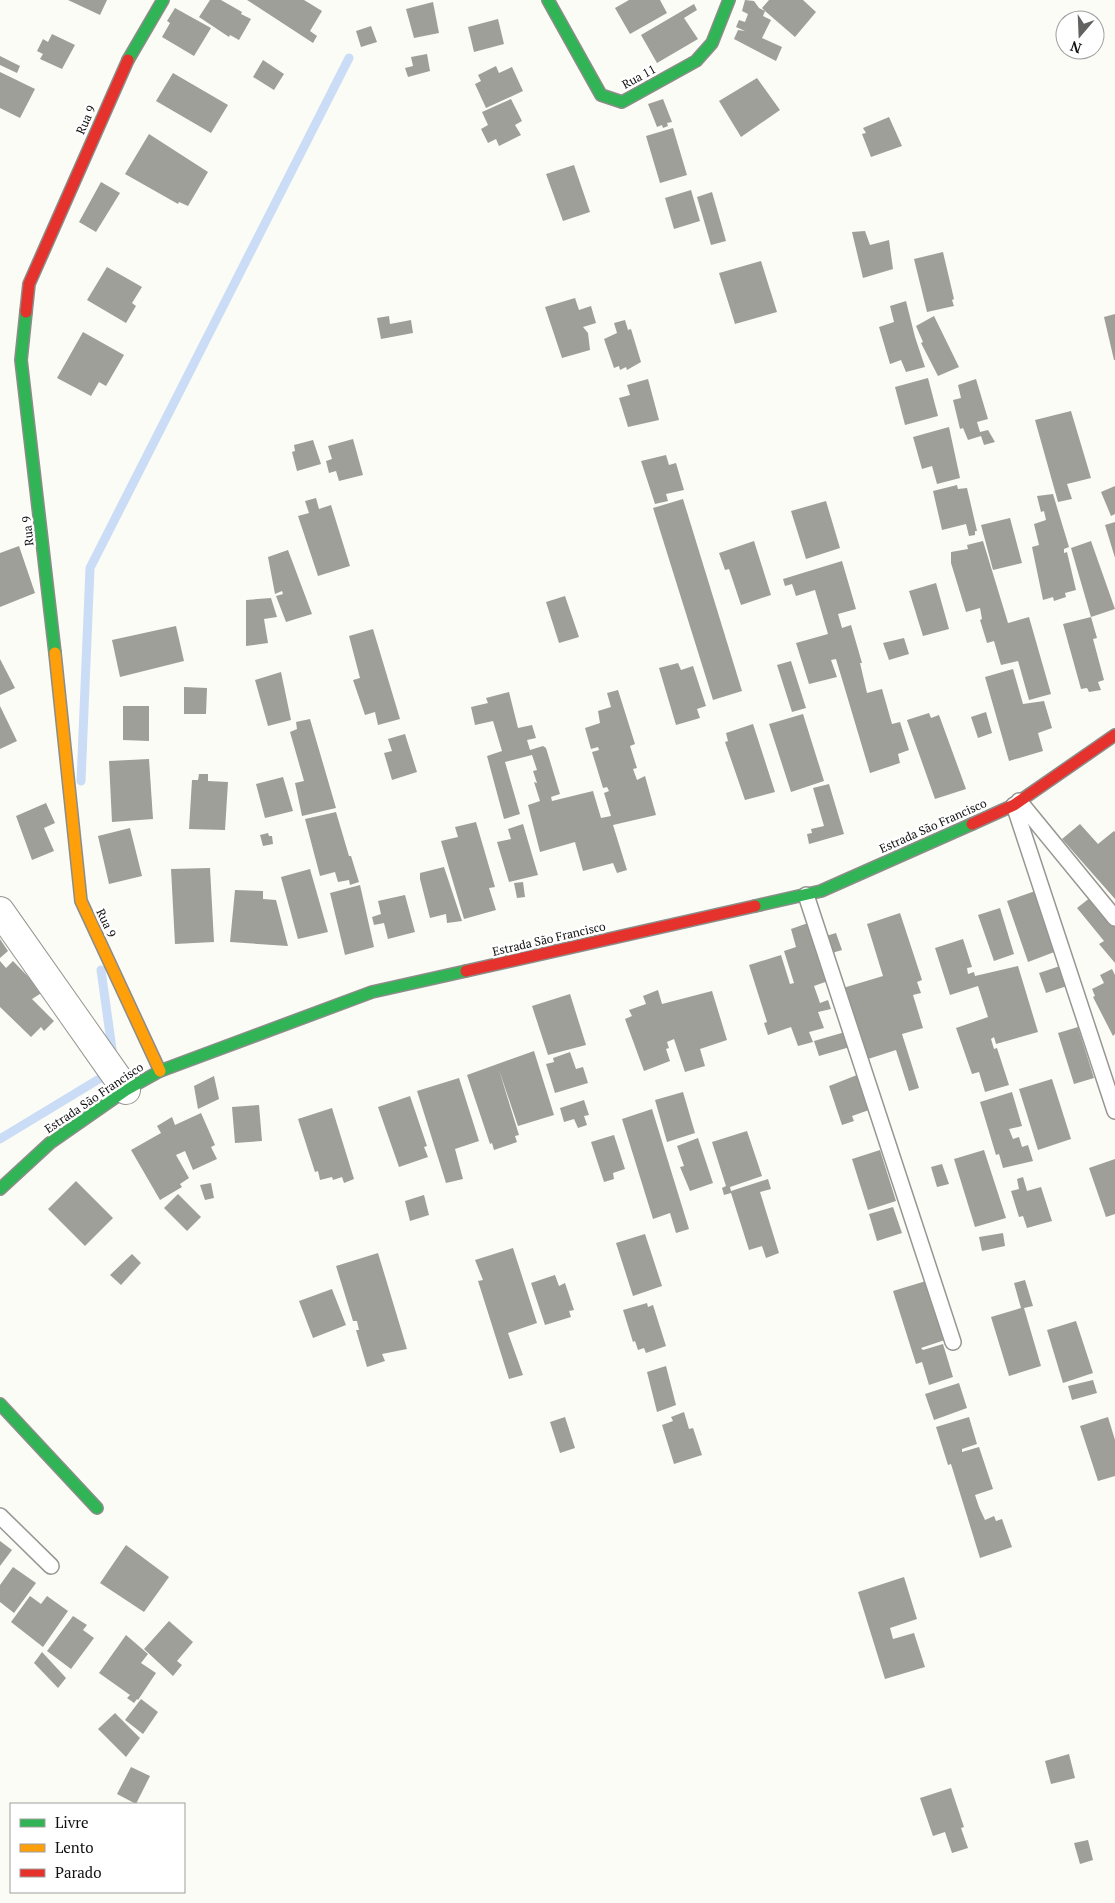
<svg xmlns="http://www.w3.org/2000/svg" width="1115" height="1903" viewBox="0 0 1115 1903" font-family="'PT Serif',serif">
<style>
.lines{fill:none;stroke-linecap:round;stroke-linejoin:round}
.stream{stroke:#cbdcf6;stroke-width:9}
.building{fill:#9f9f9a}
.lane-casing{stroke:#969693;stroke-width:18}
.street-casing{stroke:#969693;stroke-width:30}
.fast-casing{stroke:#8c8d8a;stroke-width:14}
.slow-casing{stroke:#8c8d8a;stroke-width:14}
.jam-casing{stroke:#8c8d8a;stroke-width:14}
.lane{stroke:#fefffe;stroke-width:15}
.street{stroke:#fefffe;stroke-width:28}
.fast{stroke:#30b455;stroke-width:11}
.slow{stroke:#ff9f0a;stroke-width:11}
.jam{stroke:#e5322d;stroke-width:11}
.labels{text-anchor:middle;stroke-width:5;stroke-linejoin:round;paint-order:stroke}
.street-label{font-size:12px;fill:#101010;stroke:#fff}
</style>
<rect width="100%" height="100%" fill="#fbfcf5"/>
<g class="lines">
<g class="stream">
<path d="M81,781L90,568L349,58"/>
<path d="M101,970L113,1056"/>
<path d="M0,1139L109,1073"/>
</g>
</g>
<g class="building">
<path d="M68,0H107L100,15Z"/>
<path d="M210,0H221L242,12L241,14L251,19L239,40L230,35L229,37L199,17Z"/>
<path d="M247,0H304L322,11L310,31L317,36L313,43Z"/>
<path d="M629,0H660L667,13L630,34L615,8Z"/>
<path d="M745,0L754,1L759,8L765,11L762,8L769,0H803L816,12L795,37L765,11L763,16L771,20L762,38L782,47L776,61L734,39L738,30L745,31L736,27L739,20L745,22L748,14L742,11Z"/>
<path d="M433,2L439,33L414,38L406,9Z"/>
<path d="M694,4L697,10L684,18L698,39L657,63L641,35Z"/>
<path d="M175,8L211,28L194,56L162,37L170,23L167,21Z"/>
<path d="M498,19L504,44L474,52L468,27Z"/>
<path d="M371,26L377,42L361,47L356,31Z"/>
<path d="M52,34L75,45L62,69L40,59L43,54L37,51L43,39L48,42Z"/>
<path d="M427,54L430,71L408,77L405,68L413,66L411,57Z"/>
<path d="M0,56L20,66L17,73L0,65Z"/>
<path d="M263,60L284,74L274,90L253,77Z"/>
<path d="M496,66L499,73L512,67L523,91L486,108L475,84L481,81L478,75Z"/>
<path d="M0,72L35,89L20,118L0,108Z"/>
<path d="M173,73L228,105L211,133L156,101Z"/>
<path d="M757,78L780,110L741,137L719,101Z"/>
<path d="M511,99L522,121L515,125L521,135L499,146L496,139L488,143L481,129L488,125L482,112Z"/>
<path d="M663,99L672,122L667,123L668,126L663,128L662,125L657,127L648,104Z"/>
<path d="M889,117L902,146L871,157L862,134L866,133L863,128Z"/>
<path d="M673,128L687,175L660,183L646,136Z"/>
<path d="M149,134L208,172L188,206L179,202L178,204L125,174Z"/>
<path d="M574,165L590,212L563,221L546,174Z"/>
<path d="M101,182L120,193L96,232L79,222Z"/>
<path d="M691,190L700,221L674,229L665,198Z"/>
<path d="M712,192L726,241L711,245L697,197Z"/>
<path d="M865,231L870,245L889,240L893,269L863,278L852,232Z"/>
<path d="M943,252L954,299L952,300L954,306L927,312L914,259Z"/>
<path d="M761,261L777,312L735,324L719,273Z"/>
<path d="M107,267L142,287L132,303L136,306L126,323L87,300Z"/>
<path d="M575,298L579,310L591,306L596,323L583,327L588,333L590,350L562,358L545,307Z"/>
<path d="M906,301L915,337L925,367L906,372L901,360L890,364L879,327L894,322L890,306Z"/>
<path d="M1115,314V360H1114L1104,317Z"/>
<path d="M389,316L390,324L411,320L413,333L381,339L377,318Z"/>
<path d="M934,316L959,367L938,376L921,343L923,342L916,326Z"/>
<path d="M625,320L628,330L631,329L641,362L627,370L626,367L620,370L619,366L614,368L604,339L617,333L614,323Z"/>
<path d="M83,332L124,355L106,386L99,382L91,396L57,378Z"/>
<path d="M928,378L938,416L905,425L895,387Z"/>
<path d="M648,379L659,420L628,427L619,398L630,395L627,385Z"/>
<path d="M976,379L988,419L977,422L980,432L988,430L995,442L984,445L981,436L968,440L963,428L960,429L953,400L961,398L958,385Z"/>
<path d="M1071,411L1091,478L1067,484L1072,499L1058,502L1035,420Z"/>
<path d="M949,427L960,478L937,484L932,466L922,469L913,437Z"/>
<path d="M353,439L363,475L339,481L336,471L329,473L326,461L332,459L328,446Z"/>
<path d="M313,440L321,464L297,471L292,452L295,451L294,445Z"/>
<path d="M666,455L669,465L676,463L684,490L666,494L668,501L655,504L641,461Z"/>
<path d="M957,485L958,489L967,488L977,531H975V535L969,536L966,524L942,530L933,491Z"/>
<path d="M1115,486V514L1111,516L1101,492Z"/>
<path d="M1053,494L1069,547L1064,549V553L1067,552L1076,590L1065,593L1066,597L1054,601L1053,597L1043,600L1032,547L1039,545L1034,524L1046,520L1044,511L1041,512L1037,496Z"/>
<path d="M316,498L319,509L331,505L350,566L318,576L298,516L309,513L305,501Z"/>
<path d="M683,499L742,691L713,700L653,508Z"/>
<path d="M826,501L840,548L806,559L791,511Z"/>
<path d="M1010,518L1022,563L993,570L981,525Z"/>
<path d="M1115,522V558L1105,525Z"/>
<path d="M754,541L771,595L741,605L729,569L725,570L719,553Z"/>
<path d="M983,541L1008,623L1029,617L1051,694L1029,700L1018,661L1001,665L994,641L987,643L980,620L982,619L980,608L966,612L951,563V552L968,549L967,545Z"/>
<path d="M1091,541L1115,609L1091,617L1071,548Z"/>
<path d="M19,546L35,593L0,607V553Z"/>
<path d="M288,550L312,614L286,622L276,596L283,594L282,591L275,594L268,557Z"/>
<path d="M842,561L856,609L838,614L842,628L851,625L862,663H860L867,693L882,689L892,724L900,722L909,750L898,754L900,763L870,773L836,659L831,660L837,677L809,684L796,643L828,634L815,590L796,596L792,584L785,586L783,579Z"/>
<path d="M936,583L949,629L923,636L909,591Z"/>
<path d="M565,596L579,637L559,643L546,602Z"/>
<path d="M271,598L277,617L264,619L268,643L246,646V600Z"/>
<path d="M1091,617L1097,638L1093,639L1104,680L1098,682L1101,690L1089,692L1087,688L1081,689L1063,624Z"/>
<path d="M176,626L184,661L120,677L112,640Z"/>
<path d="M373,629L400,719L378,725L375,712L365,715L353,680L360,678L349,636Z"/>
<path d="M904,638L909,654L889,660L883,643Z"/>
<path d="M0,659L15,688L0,695Z"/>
<path d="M791,661L806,708L792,712L777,665Z"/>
<path d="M678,663L681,670L693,666L706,706L697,709L700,718L676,725L659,668Z"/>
<path d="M1013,669L1023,704L1044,701L1052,728L1038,733L1043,751L1009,761L985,677Z"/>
<path d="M281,672L291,720L268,726L255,680Z"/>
<path d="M184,687L207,688L206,714H184Z"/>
<path d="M618,690L635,744L630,746L637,768L633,769L637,780L645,776L656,815L613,825L627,870L617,873L613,863L583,871L575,842L540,852L528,805L540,801L534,782L537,783L533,771L537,770L532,755L505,762L520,814L504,819L487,756L502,751L493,721L475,725L471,707L488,703L486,698L509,692L518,728L532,725L536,738L527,740L530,750L543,746L546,748L560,794L551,797L552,801L593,791L601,818L611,816L604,793L609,791L607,787L603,788L592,752L599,750L598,747L591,749L585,728L600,723L598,711L611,707L607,693Z"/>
<path d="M0,706L17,741L0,749Z"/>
<path d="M123,706H149V741L123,740Z"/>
<path d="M986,712L992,733L978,738L971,717Z"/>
<path d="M929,713L931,718L939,715L966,789L935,799L907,720Z"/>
<path d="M803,714L824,781L791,792L769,724Z"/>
<path d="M310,719L336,808L302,816L295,783L304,781L290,732L297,729L296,722Z"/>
<path d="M753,724L775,792L745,800L725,742L728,741L726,733Z"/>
<path d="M405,734L417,772L392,780L384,753L392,751L388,739Z"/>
<path d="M149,759L153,819L112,822L109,761Z"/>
<path d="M199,774H208V781L228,782L225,830L189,829L192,780H198Z"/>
<path d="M283,777L293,811L265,818L256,784Z"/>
<path d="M829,784L844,834L809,844L807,834L812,833L811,829L824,826L813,788Z"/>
<path d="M46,803L55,823L44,828L54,851L32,860L16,816Z"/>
<path d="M336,812L349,856H351L359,882L350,885L349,880L338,882L335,872L320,876L305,819Z"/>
<path d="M476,822L495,887L489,888L496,910L464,919L441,841L458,837L455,827Z"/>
<path d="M523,824L538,875L509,882L497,842L511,839L508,829Z"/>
<path d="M1080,824L1098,844L1114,831L1115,832V899L1062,839Z"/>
<path d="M130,828L142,876L109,884L98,836Z"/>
<path d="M268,833L269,836H272L273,844L263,846L260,835Z"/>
<path d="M444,867L462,921L447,923L446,914L430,918L420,879V873Z"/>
<path d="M210,868L214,942L175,944L171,869Z"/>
<path d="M310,869L328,932L298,939L281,877Z"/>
<path d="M523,882L525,897L517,898L514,883Z"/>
<path d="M360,885L374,947L345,955L330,893Z"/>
<path d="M235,890L263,891V899L276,900L288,946L230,942Z"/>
<path d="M1038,890L1057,951L1028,962L1007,901Z"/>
<path d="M405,895L415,932L388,939L384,923L374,925L372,917L381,914L378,901Z"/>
<path d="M1091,897L1115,927V963L1099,944L1104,941L1077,908Z"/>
<path d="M1000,908L1014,954L994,961L978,915Z"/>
<path d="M900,913L922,980L917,982L921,993L913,995L923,1028L902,1034L919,1088L909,1091L896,1050L865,1060L843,988L883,976L867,924Z"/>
<path d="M808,923L828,981L814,986L820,1003L828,1000L831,1009L818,1012L824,1028L809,1032L813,1042L798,1046L791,1027L768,1035L764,1023L767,1022L749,965L781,955L790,984L794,983L784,951L796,947L791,929Z"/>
<path d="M836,933L842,950L832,953L826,936Z"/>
<path d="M0,939L8,951L0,958Z"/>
<path d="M963,939L972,967L967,968L968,974L974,972L975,976L1018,966L1038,1032L996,1044L994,1037L991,1039L994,1049L997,1048L1009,1085L985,1092L979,1072L972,1074L956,1028L988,1017L978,986L950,995L935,948Z"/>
<path d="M0,961L6,968L13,961L43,992L32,999L54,1021L44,1031L41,1027L31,1037L0,1007Z"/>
<path d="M1063,965L1070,985L1046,993L1039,973Z"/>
<path d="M1112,969L1115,975V1034L1113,1036L1093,997L1095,996L1092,989L1104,983L1100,975Z"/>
<path d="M658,990L662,1004L712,991L727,1040L700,1049L705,1066L685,1072L674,1039L667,1042L669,1048L666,1049L670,1061L644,1071L625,1019L632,1016L629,1010L646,1004L643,996Z"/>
<path d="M570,994L586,1045L548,1055L532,1006Z"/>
<path d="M1078,1027L1094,1078L1074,1084L1058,1033Z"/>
<path d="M845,1032L850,1047L819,1056L814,1041Z"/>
<path d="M534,1051L554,1115L518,1126L499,1070L519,1135L515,1136L517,1142L494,1150L492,1143L490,1144L467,1075Z"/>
<path d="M570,1052L576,1069L583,1067L588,1083L555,1093L546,1064L554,1062L553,1058Z"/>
<path d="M857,1075L869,1110L852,1116L854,1121L842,1125L829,1086Z"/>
<path d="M214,1076L219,1099L198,1109L194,1086Z"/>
<path d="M459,1078L479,1141L455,1149L463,1179L446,1183L417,1091Z"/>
<path d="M1052,1079L1071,1139L1038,1150L1019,1089Z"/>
<path d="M683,1092L695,1133L667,1142L655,1100Z"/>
<path d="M1012,1092L1022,1126L1009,1129L1013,1139L1019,1137L1022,1147L1028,1145L1033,1161L1003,1168L999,1154L996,1155L980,1102Z"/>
<path d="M410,1096L427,1146L424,1147L428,1157L399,1167L378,1107Z"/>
<path d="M584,1100L589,1115L584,1116L587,1125L578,1128L574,1119L564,1122L560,1108Z"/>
<path d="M259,1105L262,1141L235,1143L232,1107Z"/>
<path d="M332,1108L354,1179L344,1183L342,1177L333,1180L332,1177L320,1180L318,1171L315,1172L298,1119Z"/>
<path d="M652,1109L689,1229L676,1233L670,1213L653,1219L622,1119Z"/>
<path d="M201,1113L215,1145L211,1147L217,1159L193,1170L185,1151L176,1155L189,1178L180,1184L182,1187L160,1200L131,1150L161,1133L157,1126L172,1117L175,1125Z"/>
<path d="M747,1131L762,1176L730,1187L731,1191L768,1179L771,1189L760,1192L779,1253L766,1258L762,1246L749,1250L731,1193L724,1195L722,1188L726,1186L712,1142Z"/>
<path d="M614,1135L625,1169L613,1173L614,1179L604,1182L591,1142Z"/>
<path d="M698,1138L713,1183L690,1191L680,1167L684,1166L677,1146Z"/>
<path d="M880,1150L896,1201L868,1210L852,1159Z"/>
<path d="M984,1150L1006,1218L975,1227L954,1159Z"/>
<path d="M1115,1159V1214L1106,1217L1089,1168Z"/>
<path d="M942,1164L949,1184L937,1187L931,1167Z"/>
<path d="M1023,1177L1027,1191L1041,1187L1052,1221L1027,1228L1023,1216L1019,1217L1011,1191L1019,1189L1017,1179Z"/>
<path d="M76,1181L113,1218L85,1246L48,1209Z"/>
<path d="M211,1183L214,1198L205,1200L200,1185Z"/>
<path d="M178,1194L201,1217L187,1231L164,1208Z"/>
<path d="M424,1195L429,1215L410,1221L405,1201Z"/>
<path d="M893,1207L902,1233L877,1241L869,1214Z"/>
<path d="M1003,1233L1005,1246L982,1251L979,1237Z"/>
<path d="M645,1234L662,1286L633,1296L616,1243Z"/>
<path d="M513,1248L537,1323L508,1333L523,1375L509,1379L478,1281L483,1280L475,1260Z"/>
<path d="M378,1253L407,1349L382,1354L385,1361L367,1367L356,1330H359L357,1321H353L336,1266Z"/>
<path d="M132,1254L141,1263L121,1285L110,1275Z"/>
<path d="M555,1275L559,1286L565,1283L574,1310L569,1311L571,1317L545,1325L531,1283Z"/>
<path d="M1025,1280L1033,1306L1024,1308L1041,1366L1009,1376L991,1317L1021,1308L1014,1283Z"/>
<path d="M926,1281L945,1340L921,1348L923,1350L943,1344L953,1377L929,1385L922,1362L916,1364L893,1291Z"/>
<path d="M332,1289L346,1325L313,1338L299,1301Z"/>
<path d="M647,1303L648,1307L653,1305L666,1346L646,1353L644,1348L638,1350L635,1341L633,1342L623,1310Z"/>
<path d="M1076,1321L1093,1373L1063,1383L1047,1330Z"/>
<path d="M666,1366L676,1405L657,1412L647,1372Z"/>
<path d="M1093,1380L1097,1393L1072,1400L1068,1386Z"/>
<path d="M959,1383L967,1408L934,1420L925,1394Z"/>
<path d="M684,1412L689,1429L693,1428L702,1455L674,1464L662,1425L673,1421L671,1417Z"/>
<path d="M565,1417L575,1448L560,1453L550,1422Z"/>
<path d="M969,1417L977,1444L962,1449V1452L979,1447L993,1489L975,1495L979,1507L985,1520L994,1516L996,1521L1002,1519L1012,1547L980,1558L951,1464L948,1465L936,1427Z"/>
<path d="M1108,1417L1115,1440V1476L1098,1481L1080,1426Z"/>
<path d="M0,1541L12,1550L0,1566Z"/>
<path d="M126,1545L169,1577L144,1612L100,1583Z"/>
<path d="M13,1567L36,1583L14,1613L0,1602V1585Z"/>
<path d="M904,1577L917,1619L890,1628L893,1639L914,1633L925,1667L885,1679L858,1592Z"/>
<path d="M30,1596L41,1604L47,1596L68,1611L43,1647L11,1622Z"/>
<path d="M73,1616L87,1625L83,1630L94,1638L71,1669L47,1651Z"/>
<path d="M169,1621L193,1642L177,1661L182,1665L173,1676L144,1649Z"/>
<path d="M126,1635L148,1654L141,1663L156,1673L138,1700L137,1699L134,1703L127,1698L130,1695L99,1673Z"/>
<path d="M42,1652L66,1678L58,1688L34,1663Z"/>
<path d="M141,1699L158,1712L143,1734L125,1720Z"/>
<path d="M115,1713L140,1738L126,1757L98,1729Z"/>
<path d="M1069,1754L1075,1778L1051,1784L1045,1761Z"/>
<path d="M131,1767L150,1776L136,1804L117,1794Z"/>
<path d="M951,1788L964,1827L961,1828L968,1848L952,1853L945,1832L933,1836L920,1798Z"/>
<path d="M1088,1840L1093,1860L1080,1864L1074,1843Z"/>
</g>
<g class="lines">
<g class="lane-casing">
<g id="lane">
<path d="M1019,801L1115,918"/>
<path d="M1014,805L1115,1111"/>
<path d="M806,895L953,1342"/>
<path d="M0,1516L51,1566"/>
</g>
</g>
<g class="street-casing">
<path id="street" d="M0,911L126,1090"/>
</g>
<g class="fast-casing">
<g id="fast">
<path d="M548,0L601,95L622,102L696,61L712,43L729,0"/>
<path d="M128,60L163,0"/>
<path d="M26,312L21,360L55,653"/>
<path d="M755,906L821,891L972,824"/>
<path d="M0,1189L50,1143L126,1090L160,1071L372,992L466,971"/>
<path d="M0,1404L97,1508"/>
</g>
</g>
<g class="slow-casing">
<path id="slow" d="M55,653L81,901L160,1071"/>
</g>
<g class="jam-casing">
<g id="jam">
<path d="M26,312L29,284L128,60"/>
<path d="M972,824L1014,805L1115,735"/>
<path d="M466,971L755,906"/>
</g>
</g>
<use href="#lane" class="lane"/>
<use href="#street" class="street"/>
<use href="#fast" class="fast"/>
<use href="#slow" class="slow"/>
<use href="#jam" class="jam"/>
</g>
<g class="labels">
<g class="street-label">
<text transform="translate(639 77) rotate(-29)" y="4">Rua 11</text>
<text transform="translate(86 120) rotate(-66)" y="4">Rua 9</text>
<text transform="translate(28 531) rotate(-96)" y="4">Rua 9</text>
<text transform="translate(933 826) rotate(-24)" y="4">Estrada São Francisco</text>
<text transform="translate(106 923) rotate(65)" y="4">Rua 9</text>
<text transform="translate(549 939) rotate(-13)" y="4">Estrada São Francisco</text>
<text transform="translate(94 1098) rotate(-34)" y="4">Estrada São Francisco</text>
</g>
</g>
<rect x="10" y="1803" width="175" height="90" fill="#ffffff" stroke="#9f9f9f"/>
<rect x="20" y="1819" width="25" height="8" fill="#30b455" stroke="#9f9f9f"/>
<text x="55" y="1828" font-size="15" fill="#101010">Livre</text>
<rect x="20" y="1844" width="25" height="8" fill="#ff9f0a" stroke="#9f9f9f"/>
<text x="55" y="1853" font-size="15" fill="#101010">Lento</text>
<rect x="20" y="1869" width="25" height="8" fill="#e5322d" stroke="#9f9f9f"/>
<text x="55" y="1878" font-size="15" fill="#101010">Parado</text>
<g transform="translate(1080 35) rotate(199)"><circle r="24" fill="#ffffff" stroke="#9f9f9f"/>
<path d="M0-4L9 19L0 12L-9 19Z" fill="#626360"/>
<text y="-8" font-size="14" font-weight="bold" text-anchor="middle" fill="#101010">N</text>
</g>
</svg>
